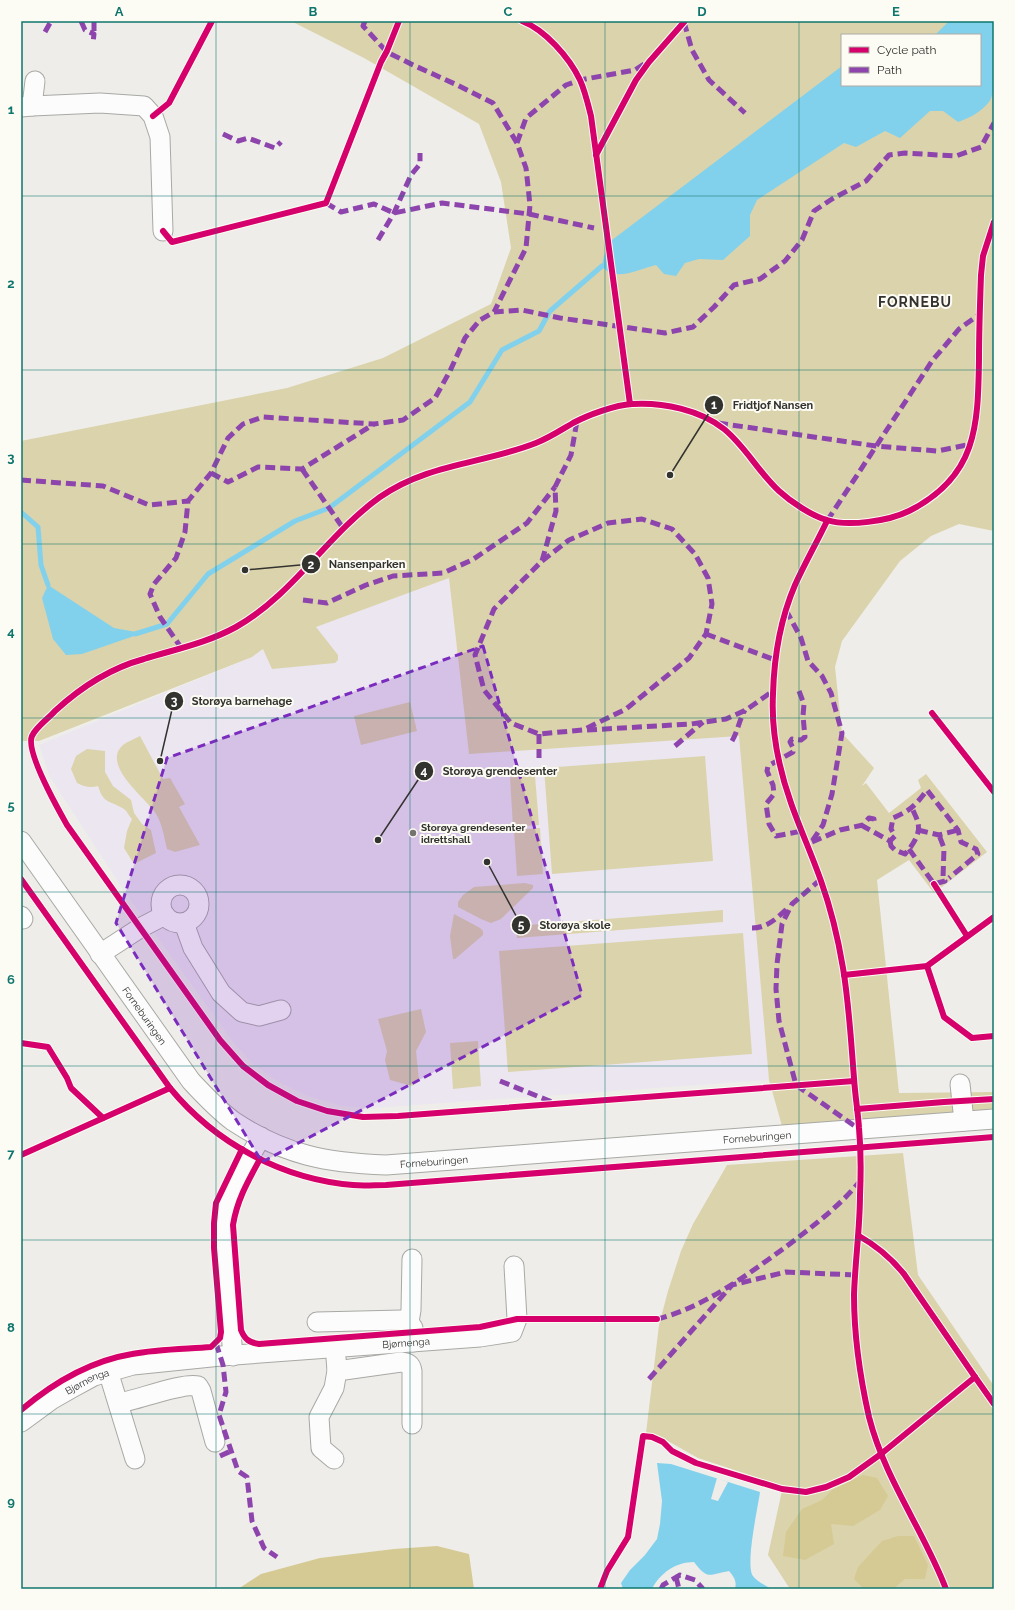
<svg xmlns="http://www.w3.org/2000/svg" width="1015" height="1610" viewBox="0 0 1015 1610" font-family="Raleway,sans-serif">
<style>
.education{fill:#ebe6f0}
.green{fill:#dbd3ac;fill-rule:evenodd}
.forest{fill:#d5ca94}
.water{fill:#82d1ec}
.pier{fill:#eeede9}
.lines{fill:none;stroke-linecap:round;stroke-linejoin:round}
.stream{stroke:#82d1ec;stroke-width:5}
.minor-casing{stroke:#a8a8a5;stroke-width:21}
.minor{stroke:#fcfcfc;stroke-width:19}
.quiet{stroke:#8e44ad;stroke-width:5;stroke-dasharray:10 5;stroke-linecap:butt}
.cycleway-casing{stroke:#fdfcf4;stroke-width:8}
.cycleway{stroke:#d6006c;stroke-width:6}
.marked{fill:#7b2cbf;fill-opacity:0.2;stroke:#7b2cbf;stroke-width:3;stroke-dasharray:8 5;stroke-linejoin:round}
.grid{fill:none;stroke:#0f766e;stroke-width:1;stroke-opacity:0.55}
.poi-dot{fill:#747370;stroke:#fdfcf4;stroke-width:1.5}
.labels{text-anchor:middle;stroke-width:4;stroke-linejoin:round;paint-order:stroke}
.poi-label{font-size:10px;font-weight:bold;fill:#32322f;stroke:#fdfcf4;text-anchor:start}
.street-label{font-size:10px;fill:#32322f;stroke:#fdfcf4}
.district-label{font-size:14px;font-weight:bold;letter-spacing:1px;fill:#32322f;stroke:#fdfcf4}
.leader{fill:none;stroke:#32322f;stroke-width:1.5}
.callout-dot{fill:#32322f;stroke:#fdfcf4;stroke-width:1.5}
.mark-label{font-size:12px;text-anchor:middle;font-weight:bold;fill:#fff}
.callout-label{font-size:11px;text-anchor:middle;font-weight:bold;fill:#32322f;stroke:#fdfcf4;stroke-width:4;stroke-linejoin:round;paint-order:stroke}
.neatline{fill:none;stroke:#0f766e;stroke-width:1.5}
.grid-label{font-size:13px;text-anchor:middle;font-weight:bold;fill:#0f766e}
</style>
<rect width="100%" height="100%" fill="#eeede9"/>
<path class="education" d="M449,578L469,754L739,735L769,1080L373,1108L343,1106L308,1096L277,1081L251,1062L234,1043L127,895L50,777L39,745L252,657L263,649L316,627Z"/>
<g class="green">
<path d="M291,21H994V531L959,524L931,536L900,561L842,641L835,667L842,733L874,768L862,786L866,783L889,813L921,788L918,780L926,774L987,852L934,893L909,860L877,880L899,1093L994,1092V1109L782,1126L769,1080L739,736L469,754L449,578L316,627L338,655V660L335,663L272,669L263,649L252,657L39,741H21V441L287,388L383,358L491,304L511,248L501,182L479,124L364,58ZM842,35H980V85H842Z"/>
<path d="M410,702L417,731L361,745L354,716Z"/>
<path d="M140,736L163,779L170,778L185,804L179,807L200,845L175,852L167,849C164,837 162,821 154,811C144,797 101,764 123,745C128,741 135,739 140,736Z"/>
<path d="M87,749L105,751V772L113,786L131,800L134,813L142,824L151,830L156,853L134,864L124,848L127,831L132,819C129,816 127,811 124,809C110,800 104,805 98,786C90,788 85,787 77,783L71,769L76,756Z"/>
<path d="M705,756L713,861L552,874L544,768Z"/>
<path d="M535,776L539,825L513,827L510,777Z"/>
<path d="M540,828L543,874L517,876L514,830Z"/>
<path d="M525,883L533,885V888L501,919L491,923L481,919L458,907V902L463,895L474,887Z"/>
<path d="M723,910V922L517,938L516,926Z"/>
<path d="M454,914L480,928L483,931V935L455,959H453L450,936Z"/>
<path d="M743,933L752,1054L508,1072L499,951Z"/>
<path d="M421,1009L426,1032L416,1051L419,1080L412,1086L390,1080L385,1060L387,1051L378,1019Z"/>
<path d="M478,1041L481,1086L453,1089L450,1043Z"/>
<path d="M903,1153L918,1275L994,1386V1589H790L768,1555L783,1486L698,1458L659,1436L646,1433L659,1325L668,1291L681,1251L693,1224L727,1165Z"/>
</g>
<g class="forest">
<path d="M863,1475L877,1478L888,1496L880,1510L853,1526L831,1524L834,1544L805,1560L783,1556L786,1532L802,1509L822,1500L832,1490Z"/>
<path d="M898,1536H914L928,1565L925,1579H905L893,1589H864L854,1579L858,1567L882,1541Z"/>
<path d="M437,1546L469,1554L474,1589H238L261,1574L320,1558L394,1549Z"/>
</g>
<g class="water">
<path d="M949,21H994C994,37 998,91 989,102C980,113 971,117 958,122L943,111H930L900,138L885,131L856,147L844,143L757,200L750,215V236L723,260L699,259L685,263L676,276L664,274L656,265C639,269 614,283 602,266L604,256L612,240L842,66V85H980V35H935Z"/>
<path d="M48,585L114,628L136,632L134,636L82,654L66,655L53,639L42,598Z"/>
<path d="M657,1463L671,1464L760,1492C758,1507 745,1565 753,1576C756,1581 765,1585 771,1589H735C737,1581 734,1577 729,1571C708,1575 708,1580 694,1562C676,1562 660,1573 652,1589H623L621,1583L630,1570L645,1555L657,1539L660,1524L662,1501Z"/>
</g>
<path class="pier" d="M717,1478L728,1482L718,1501L711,1499Z"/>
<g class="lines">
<g class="stream">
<path d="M21,512L38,527L41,565L48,585"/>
<path d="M135,634L167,624L208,574L295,521L329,508L470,402L502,350L539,331L550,311L602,266"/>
</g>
<g class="minor-casing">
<g id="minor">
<path d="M32,106L100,103L144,106L153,116L160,137L163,231"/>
<path d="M21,107L32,106L35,81"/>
<path id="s1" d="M21,841L191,1081C204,1095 218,1110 233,1121C284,1155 327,1163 386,1165L994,1119"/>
<circle cx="180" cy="904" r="19"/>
<path d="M21,916L23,919"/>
<path d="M184,923L193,948L221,993L242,1012L259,1016L281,1010"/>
<path d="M100,954L140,928L165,915"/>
<path d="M960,1084L964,1121"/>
<path d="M317,1322L402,1320L409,1322L413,1328V1342"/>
<path d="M409,1322L411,1310L412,1259"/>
<path d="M233,1356L223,1239V1219L226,1206L236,1181L261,1137"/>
<path d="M108,1371L135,1459"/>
<path d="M337,1371L401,1362C408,1363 411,1364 412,1371V1424"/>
<path d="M119,1403C138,1400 183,1382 198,1386L201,1391L215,1442"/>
<path id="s2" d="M21,1422L51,1400L72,1388L94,1376L133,1365L221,1356L480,1337L512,1332L517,1319L514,1266"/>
<path d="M334,1459L321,1448L319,1417L334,1388L337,1371L336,1358"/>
</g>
</g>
<use href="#minor" class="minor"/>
<g class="quiet">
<path d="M81,21L85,30L94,34L93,43"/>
<path d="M94,21V34"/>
<path d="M365,21L363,26L387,52L413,65L455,84L493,103L517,143L526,168L530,205L526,248L494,312"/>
<path d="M684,22L692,50L709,80L745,113"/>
<path d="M45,32L50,23L53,21"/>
<path d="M223,134L238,141L248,138L275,148L281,142"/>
<path d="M517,143L526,118L566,85L580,80L635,70L644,64"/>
<path d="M326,203L341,212L374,204L394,213L442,203L529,214L594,228"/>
<path d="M378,240L394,213L411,175L420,164V153"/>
<path d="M718,423L876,446L937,451L972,444"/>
<path d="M302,469L343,528"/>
<path d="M211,473L228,482L258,467L302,469L374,424"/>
<path d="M21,480L103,486L149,505L188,501"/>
<path d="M827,521L932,361L959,329L980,314"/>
<path d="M542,561L569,540L608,523L642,519L672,529L695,554L708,578L712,604L706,634L689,658L626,709L583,730L539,734L511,723L484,690L475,655L494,609L542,561L556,511L555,487L571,455L577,421"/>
<path d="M303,600L327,603L366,585L393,576L443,573L472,560L527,523L555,487"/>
<path d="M786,610L801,638L808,661L822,676L831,693L842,733L832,794L823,825L808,847"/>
<path d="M706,634L775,660"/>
<path d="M182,649L160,617L150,594L154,584L176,558L185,532L188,501L211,473L228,438L243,424L263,417L374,424L403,420L435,398L450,371L465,338L480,320L494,312L522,310L560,318L665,333L693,327L714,307L734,285L760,279L785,261L802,240L814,211L832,199L866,181L889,155L905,153L956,156L981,147L994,123"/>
<path d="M799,691L804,704L803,716L805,737L801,740L792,739L790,742L793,748V752L768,766L767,771L773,785L774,794L766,804L769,824L776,836L802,831"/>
<path d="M587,730L691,724L726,719L746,710L773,691"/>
<path d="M539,734V758"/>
<path d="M732,741C738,731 739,720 745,710"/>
<path d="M675,746L703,722"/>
<path d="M861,825L890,841L895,836L891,829L893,818C911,810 915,806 927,790L958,830L961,842L976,849L978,854L949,878"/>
<path d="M918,830L939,835L958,830"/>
<path d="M890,841L891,846L895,850L905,854C912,846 921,834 918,823C917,818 914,813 912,808"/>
<path d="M812,842L840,830L863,825L869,818L874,819V822"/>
<path d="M909,849L934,884L945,881L943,878L944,848L939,835"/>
<path d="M821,879L792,904L782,924L777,964L776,989L779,1021L796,1085L859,1129"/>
<path d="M752,928C768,928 778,917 789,907"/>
<path d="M500,1081L552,1102"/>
<path d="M657,1319C705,1307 747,1275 787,1246C813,1226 839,1207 860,1181"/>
<path d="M216,1343L223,1365L226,1392L219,1415L238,1471L247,1477L252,1521L264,1548L277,1557"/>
<path d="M649,1379L732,1285L786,1272L856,1275"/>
<path d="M220,1456L231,1451"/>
<path d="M676,1577L679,1589"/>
<path d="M661,1589L663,1585L680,1575L695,1580L703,1589"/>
</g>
<g class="cycleway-casing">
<g id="cycleway">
<path d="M522,21C545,30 569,57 580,80C585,91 588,104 591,116L630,404"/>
<path d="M153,116L169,103L212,21"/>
<path d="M596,155L636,80L649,62L685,21"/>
<path d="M163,231L172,242L326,203L381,62L387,51L399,21"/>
<path d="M827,521C817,542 805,563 795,585C780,620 774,657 773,694C771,731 779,769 791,803C800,829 812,855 821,881C831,909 838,938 843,968C849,1004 851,1041 854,1078C855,1095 858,1112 859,1128C861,1150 861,1173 860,1195C860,1228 855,1262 854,1295C854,1336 860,1377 869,1417C885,1480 923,1529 946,1589"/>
<path d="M932,713L994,792"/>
<path d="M21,879L170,1088C215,1143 282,1179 353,1185C364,1186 375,1185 386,1185L994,1137"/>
<path d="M934,884L967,936"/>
<path d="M927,966L944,1017L972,1038L994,1036"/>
<path d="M844,975L927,966L994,917"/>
<path d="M21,1043L48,1047L67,1078L71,1088L103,1118"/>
<path d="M854,1081L398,1116L363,1117L327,1111L297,1101L268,1085L243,1066L220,1040L67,825C58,809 25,751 32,736C36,727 48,719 55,711C80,688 111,668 144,659C176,649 207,643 236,627C293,595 327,535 380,497C429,463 483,464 536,443C549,438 561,430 573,423C588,415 615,405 632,404C663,402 700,410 724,429C746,447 759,473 779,491C791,502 812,516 827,520C848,527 889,521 909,511C977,477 978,426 979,359C979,331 980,303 981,275L983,256L994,222"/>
<path d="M857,1109L944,1102L994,1099"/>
<path d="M21,1155L170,1088"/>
<path d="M260,1159C248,1181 237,1200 233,1225L241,1330C245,1340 249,1342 259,1344L480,1327L517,1319H657"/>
<path d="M859,1236C877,1246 891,1258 904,1274L975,1377"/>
<path d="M21,1410C53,1383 90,1361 132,1354C157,1349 185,1349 211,1347L220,1338L221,1332L214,1248V1223L216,1203L242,1149"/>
<path d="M600,1589L607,1571L628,1537L643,1436L652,1437L663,1442L672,1451L696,1463L782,1489L806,1492L826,1487L849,1477L881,1454L975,1377L994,1404"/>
</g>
</g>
<use href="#cycleway" class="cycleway"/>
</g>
<path class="marked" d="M483,646L582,995L262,1162L116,923L167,758Z"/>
<path class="grid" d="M216,21V1589M410,21V1589M605,21V1589M799,21V1589M21,196H994M21,370H994M21,544H994M21,718H994M21,892H994M21,1066H994M21,1240H994M21,1414H994"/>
<circle class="poi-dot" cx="413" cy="833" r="4"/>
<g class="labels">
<g class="poi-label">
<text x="421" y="831">Storøya grendesenter<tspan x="421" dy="12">idrettshall</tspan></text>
</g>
<g class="street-label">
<text dy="4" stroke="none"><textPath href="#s1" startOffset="214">Forneburingen</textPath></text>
<text dy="4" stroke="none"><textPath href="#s1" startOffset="886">Forneburingen</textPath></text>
<text dy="4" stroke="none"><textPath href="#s1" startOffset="562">Forneburingen</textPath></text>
<text dy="4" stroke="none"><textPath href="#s2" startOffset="401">Bjørnenga</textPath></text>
<text dy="4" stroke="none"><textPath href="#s2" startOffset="78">Bjørnenga</textPath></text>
</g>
<g class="district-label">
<text x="915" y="307">FORNEBU</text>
</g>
</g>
<path class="leader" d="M670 475L714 405M245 570L311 564M160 761L174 701M378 840L424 771M487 862L521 925"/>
<g class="callout-dot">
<circle cx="670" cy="475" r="4"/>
<circle cx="245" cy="570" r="4"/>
<circle cx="160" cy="761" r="4"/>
<circle cx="378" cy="840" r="4"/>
<circle cx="487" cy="862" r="4"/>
<circle cx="714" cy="405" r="10"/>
<circle cx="311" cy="564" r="10"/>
<circle cx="174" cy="701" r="10"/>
<circle cx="424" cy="771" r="10"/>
<circle cx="521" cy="925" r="10"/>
</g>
<g class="mark-label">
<text x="714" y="409">1</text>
<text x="311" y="569">2</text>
<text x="174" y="705">3</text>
<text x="424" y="775">4</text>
<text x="521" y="929">5</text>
</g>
<g class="callout-label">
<text x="773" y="409">Fridtjof Nansen</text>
<text x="367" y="568">Nansenparken</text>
<text x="242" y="705">Storøya barnehage</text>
<text x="500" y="775">Storøya grendesenter</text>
<text x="575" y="929">Storøya skole</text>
</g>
<rect width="1015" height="1610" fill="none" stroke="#fdfcf4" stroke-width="44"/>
<rect x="841" y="34" width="140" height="52" fill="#fdfcf4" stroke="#acaba5"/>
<rect x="849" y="47" width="20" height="6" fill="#d6006c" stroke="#acaba5"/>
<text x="877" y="54" font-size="12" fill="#32322f">Cycle path</text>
<rect x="849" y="67" width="20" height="6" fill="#8e44ad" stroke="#acaba5"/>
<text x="877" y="74" font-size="12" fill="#32322f">Path</text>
<rect x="22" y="22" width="971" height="1566" class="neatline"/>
<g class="grid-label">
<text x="119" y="16">A</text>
<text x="313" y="16">B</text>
<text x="508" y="16">C</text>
<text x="702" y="16">D</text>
<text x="896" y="16">E</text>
<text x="11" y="114">1</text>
<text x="11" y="288">2</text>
<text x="11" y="462">3</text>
<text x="11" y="636">4</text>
<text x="11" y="810">5</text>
<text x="11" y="984">6</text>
<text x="11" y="1158">7</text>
<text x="11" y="1332">8</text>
<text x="11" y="1506">9</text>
</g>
</svg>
